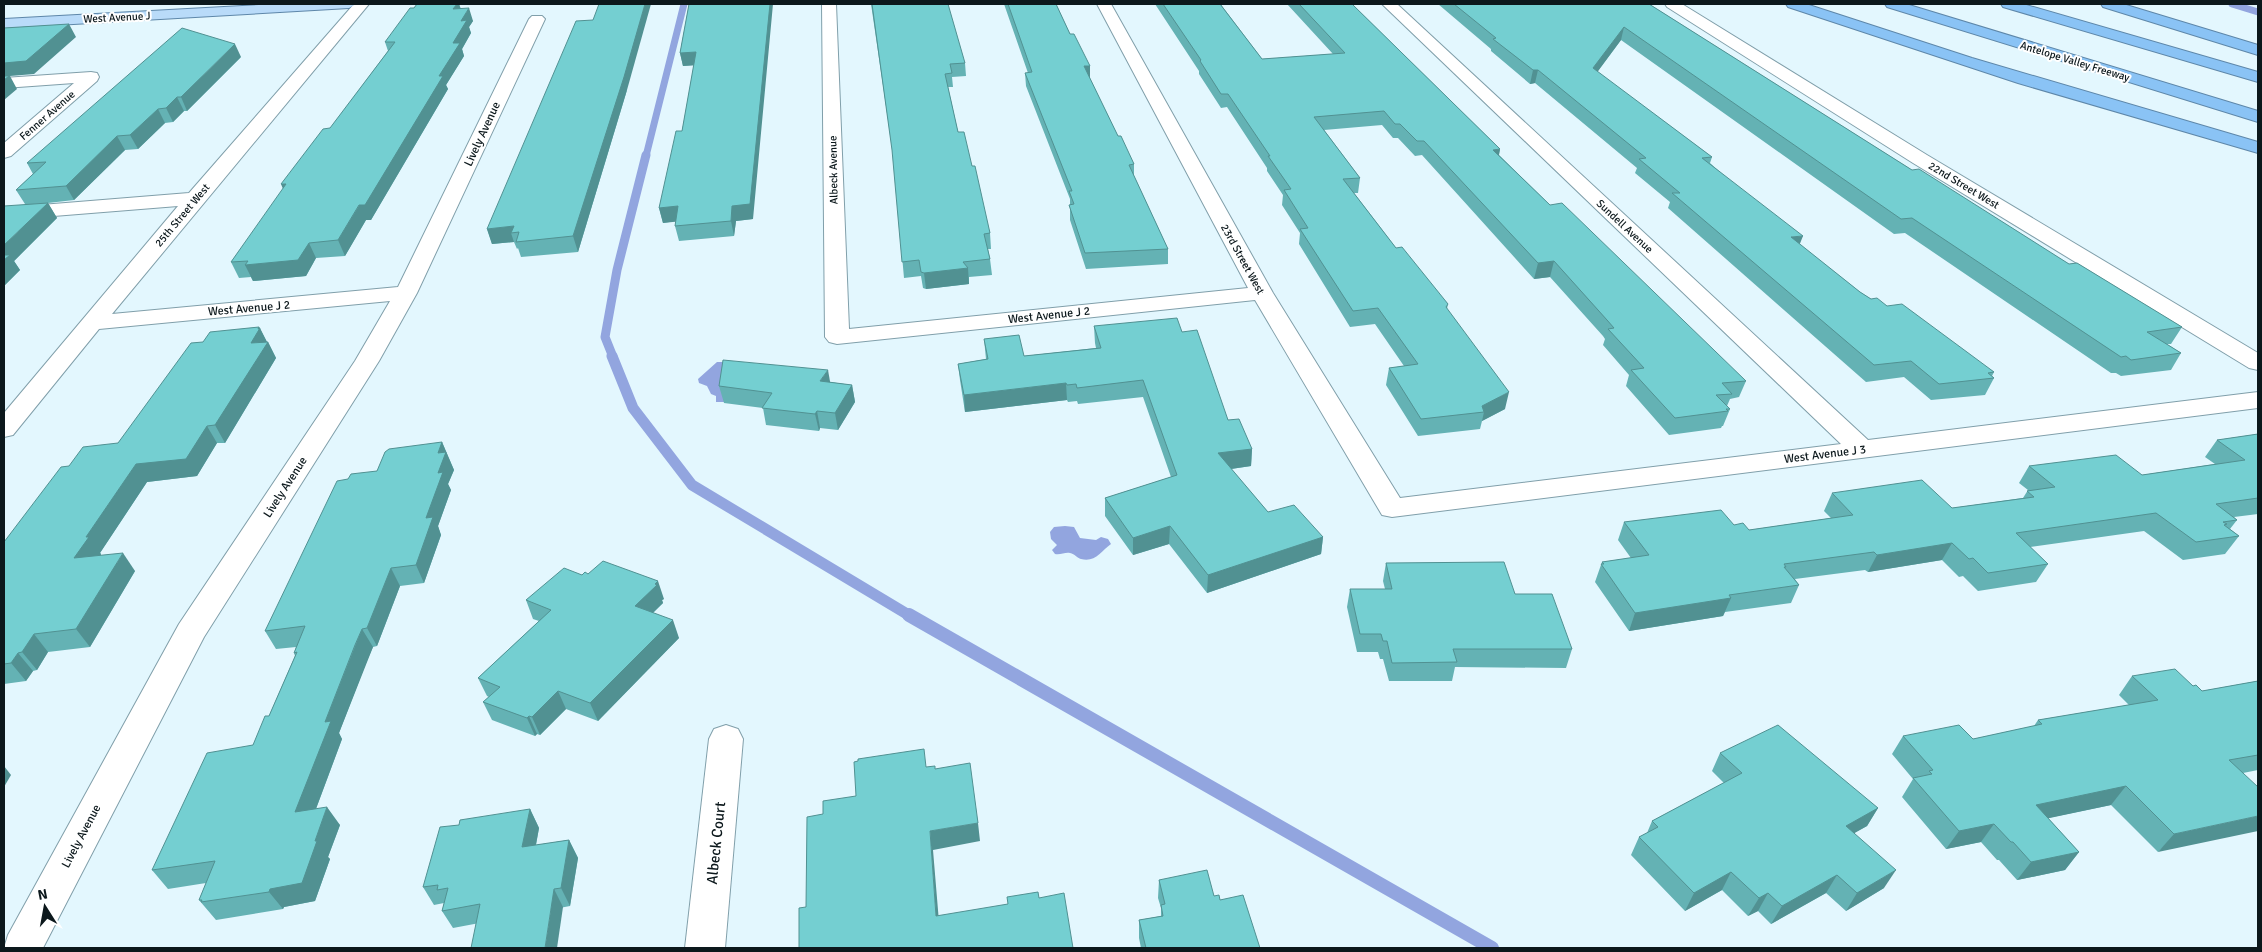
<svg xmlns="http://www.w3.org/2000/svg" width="2262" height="952" viewBox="0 0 2262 952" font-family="Signika,sans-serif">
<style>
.water{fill:#92a5df}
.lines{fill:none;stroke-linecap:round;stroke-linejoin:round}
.stream-far3{stroke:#92a5df;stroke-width:7}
.stream-far2{stroke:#92a5df;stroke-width:9}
.stream-far1{stroke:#92a5df;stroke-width:11}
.stream{stroke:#92a5df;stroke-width:14}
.minor-casing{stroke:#809faa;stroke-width:2}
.major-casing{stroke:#5e87a9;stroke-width:2}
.highway-casing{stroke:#5e87a9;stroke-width:2}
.minor{fill:#fff;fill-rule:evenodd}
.major{fill:#b9dbf9;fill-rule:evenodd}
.highway{fill:#8ac3f5;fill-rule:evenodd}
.wall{fill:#64b2b4}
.shaded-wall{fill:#519192}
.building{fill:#74cfd1;stroke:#519192}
.labels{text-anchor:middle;stroke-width:4;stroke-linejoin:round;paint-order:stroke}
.far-street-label{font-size:11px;fill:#0c181c;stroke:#fff}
.street-label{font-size:12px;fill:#0c181c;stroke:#fff}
.near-street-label{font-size:15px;fill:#0c181c;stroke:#fff}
</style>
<rect width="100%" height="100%" fill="#e3f7fe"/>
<g class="water">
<path d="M717,362H724L725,402H716V396L711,394L707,386L699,383L698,379Z"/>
<path d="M1065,526L1074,527L1080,538L1096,540L1101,537L1108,539L1111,544C1101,551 1095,563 1081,559C1077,558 1075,554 1070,553C1065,552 1061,555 1055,554L1052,550L1057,545L1051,539L1050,532L1054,527Z"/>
</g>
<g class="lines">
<g class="stream-far3">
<path d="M2232,4L2258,12"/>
<path d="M646,156L684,4"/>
</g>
<path class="stream-far2" d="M613,357L605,337L617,270L646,155"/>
<path class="stream-far1" d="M612,356L633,408L692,485L912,617"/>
<path class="stream" d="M909,615L1492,948"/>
<g class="minor-casing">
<g id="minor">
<path d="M354,4H369L112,314L398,287L529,19L532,16H542L545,19L417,293L379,361L204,637L43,948H4L8,935L179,624L355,361L390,301L99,329L13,435L4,437V413L178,206L4,220V208L189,193Z"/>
<path d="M822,4H836L849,329L1248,288L1097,4H1111L1273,293L1400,498L1841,444L1382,4H1397L1868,440L2258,392V408L1392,517L1382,515L1255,300L837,344L829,342L825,337Z"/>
<path d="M1665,4H1682L1927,155L2258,353V370L2249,368L1913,163L1667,7Z"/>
<path d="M91,72L97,73L99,77L97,81L11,156L4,158V143L74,83L4,88V78Z"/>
<path d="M726,725L738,729L743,739L725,948H685L709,739L714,729Z"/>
</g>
</g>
<g class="major-casing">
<path id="major" d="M277,4H356L349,8L4,28V19Z"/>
</g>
<g class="highway-casing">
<g id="highway">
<path d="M1786,4H1806L1972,58L2258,142V153L2018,83L1788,7Z"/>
<path d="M1885,4H1906L2258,111V122L1887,7Z"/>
<path d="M2001,4H2023L2258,72V82L2003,7Z"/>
<path d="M2101,4H2123L2258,45V55L2103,7Z"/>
</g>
</g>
<use href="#minor" class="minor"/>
<use href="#major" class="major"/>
<use href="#highway" class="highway"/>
</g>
<g class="wall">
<path d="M417,4H459L461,9L473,21L469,27L471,33L462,49L464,56L446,85L448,89L371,220H366L345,256L316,258L306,276L253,281L251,277L239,278L231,262L388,51L385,42Z"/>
<path d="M689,4L753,219L736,221L734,236L679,241L675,226L676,221L663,223L659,208L682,131L694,65L683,66L680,53Z"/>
<path d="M871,4L965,63L966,76L952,77L953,87H948L958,132L972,166L990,233L991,249H988L990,259L992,275L969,277V284L926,289L923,288L921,276L904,278L893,154Z"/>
<path d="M1004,4H1056L1070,34L1090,66V79L1118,136L1134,164V176L1168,249V264L1086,269L1070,220V199L1026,86L1025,73H1028Z"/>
<path d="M1155,4H1222V6L1262,59L1333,54L1287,4H1352L1500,149L1499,155L1550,205L1746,381L1739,397L1730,399L1727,406L1730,409L1723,426H1722L1721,428L1669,435L1626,386L1629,375L1603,345L1605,339L1603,336L1550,277L1534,279L1422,155L1415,156L1398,138H1393L1382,125L1324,130L1360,178L1358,193H1354L1396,248L1448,304L1447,309L1505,409L1482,421L1480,429L1418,436L1386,385L1389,368L1404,366L1375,324L1350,327L1299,244L1300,233L1282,205L1283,195L1267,171V168L1227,107L1221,108L1199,74V71Z"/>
<path d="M1438,4H1649L1912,170L2069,264L2182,327L2171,344H2167L2181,353L2171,370L2121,376L2116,373H2111L1905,233L1894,234L1621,40L1597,72L1712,157L1710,163L1799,244L1860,292L1871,299L1887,306L1994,372L1992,376L1994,378L1985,395L1931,400L1904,377L1866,382L1668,208L1670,202L1635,173L1637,168L1535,83L1530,84L1491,51V49Z"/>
<path d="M241,57L187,111H184L173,122L165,123L138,149L125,150L74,200L48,203L57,218L14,261L20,270L4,286L25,204L16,190L33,174L27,163Z"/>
<path d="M627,90L578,252L521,257L518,248L517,249L514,242L492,244L487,229Z"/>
<path d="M1094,326L1182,332L1228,420L1252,449L1251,466L1231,469L1268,512L1323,537L1321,554L1207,593L1169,544L1133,555L1105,516V498L1171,477L1143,397L1078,404L1077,401L1068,402L1067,400L965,412L960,380L958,364L986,359L984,339L1024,356L1096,348L1095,343Z"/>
<path d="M259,327L267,342H268L276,358L225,443H217L197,476L147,482L100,553L101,554V556L135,571L90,647L48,652L37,670L33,671L26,681L4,684V542L69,466L118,443L203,342Z"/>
<path d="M830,382L852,385L855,402L838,430L820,428L819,431L766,425L763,408L724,403L719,386Z"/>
<path d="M2258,434V514L2234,517L2237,520L2230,529L2239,536L2225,554L2183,560L2144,531L2030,547L2048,564L2036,582L1978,591L1963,576L1959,577L1942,560L1868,572L1865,570L1795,579L1799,585L1791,603L1725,612L1723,616L1629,631L1595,582L1602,562L1631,558L1618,540L1624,522L1734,525L1749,530L1831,518L1824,511L1832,493L1952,508L2023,498L2028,490L2019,483L2029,466L2142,475L2215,464L2205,457L2217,440Z"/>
<path d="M442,442L454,470L448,484L451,490L438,526L441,535L424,583L400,586L377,646L373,647L366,663L339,733L342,739L316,809L340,825L328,857L330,859L315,901L284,907L283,909L216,920L199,900L206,883L168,889L152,870L253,745L269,716L295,656L294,653L296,647L276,649L265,631L348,479L377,471Z"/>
<path d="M1386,563L1515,594L1572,649L1566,668L1455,667L1452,681H1389L1383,659H1380L1378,652H1357L1347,607L1350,589H1385L1383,581Z"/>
<path d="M588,574L664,599L662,600L663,603L653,613L679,638L598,721L566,709L540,735L537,734L535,736L492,720L483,702L489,697L487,696L478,678L539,621L533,619L526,600L582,575Z"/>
<path d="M2132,676L2193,686L2202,691L2258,681V770L2243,773L2158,852L2111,805L2048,818L2079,852L2065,870L2017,880L1999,860H1997L1981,842L1946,849L1902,797L1913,779L1892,754L1903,736L1973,739L2034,726L2038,720L2129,705L2119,695Z"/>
<path d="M1720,753L1878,808L1867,826L1854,833L1884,888L1846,911L1826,893L1771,924L1758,911L1748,916L1722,890L1685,911L1631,855L1639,837L1647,833L1652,821L1724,783L1712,771Z"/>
<path d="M530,809L539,828L536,845L569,840L578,858L570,906L453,928L442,911L444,903L434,905L423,887Z"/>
<path d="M1159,880L1214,896L1220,900L1260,948H1141L1139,938V920L1161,916V908L1158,898Z"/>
</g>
<g class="shaded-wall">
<path d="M457,4H459L462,14L453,9Z"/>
<path d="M645,4H651L627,90L578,252L573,236Z"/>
<path d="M770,4H773L753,219L736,221L734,236L731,221L732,206Z"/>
<path d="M469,8L473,21L469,27L471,33L462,49L464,56L446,85L448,89L371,220H366L345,256L338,240L439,76L461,21Z"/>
<path d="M69,24L76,37L34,74L10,76L17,89L4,100V63Z"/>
<path d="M1624,27L1621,40L1590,82L1593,68Z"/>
<path d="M235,44L241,57L187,111L181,97Z"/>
<path d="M696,52L699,65L683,66L680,53Z"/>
<path d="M1084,66H1090V79Z"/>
<path d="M1533,70H1538L1535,83L1530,84Z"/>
<path d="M177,97L184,111L173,122L166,108Z"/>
<path d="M158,109L165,123L138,149L130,135Z"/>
<path d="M117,136L125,150L74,200L66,186Z"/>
<path d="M1500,149L1497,164L1493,150Z"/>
<path d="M281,184H286L287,199Z"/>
<path d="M48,203L57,218L14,261L20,270L4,286V245Z"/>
<path d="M678,206L682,221L663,223L659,208Z"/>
<path d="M514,226L511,233L514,242L492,244L487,229Z"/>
<path d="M1803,236L1797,251L1791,237Z"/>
<path d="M309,243L316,258L306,276L253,281L245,265Z"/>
<path d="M1554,261L1550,277L1534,279L1538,263Z"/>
<path d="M968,268L969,284L926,289L924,273Z"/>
<path d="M259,327L260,329V328L267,342H268L276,358L225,443L215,425L251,343Z"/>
<path d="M828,370L831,387L820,381Z"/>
<path d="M1066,383L1067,400L965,412L964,395Z"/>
<path d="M852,385L855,402L838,430L835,413Z"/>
<path d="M1509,392L1505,409L1482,421L1484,412L1482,406Z"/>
<path d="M817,411L820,428L819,431L815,414Z"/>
<path d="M207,426L217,443L197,476L147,482L100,553L101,554L87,576L74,558L86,537L136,464Z"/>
<path d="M442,442L454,470L448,484L451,490L438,526L441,535L424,583L416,565L426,518L438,473V453Z"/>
<path d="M1252,449L1251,466L1217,471L1218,453Z"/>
<path d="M1170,526L1169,544L1133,555V538Z"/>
<path d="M1323,537L1321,554L1207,593L1208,575Z"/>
<path d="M1952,543L1942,560L1868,572L1877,555Z"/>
<path d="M123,553L135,571L90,647L76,629Z"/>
<path d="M391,568L400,586L377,646L367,628Z"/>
<path d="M658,581L664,599L662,600L663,603L641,624L635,606Z"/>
<path d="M1731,598L1723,616L1629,631L1635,613Z"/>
<path d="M673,620L679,638L598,721L590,703Z"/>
<path d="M362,629L373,647L339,733L342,739L308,830L295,812L325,722Z"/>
<path d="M34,634L48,652L37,670L22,652Z"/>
<path d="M18,653L33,671L26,681L11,663Z"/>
<path d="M558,691L566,709L540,735L532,717Z"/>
<path d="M529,716L537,734L535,736L527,718Z"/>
<path d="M4,766L11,775L4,787Z"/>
<path d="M2126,786L2111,805L2022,824L2036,805Z"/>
<path d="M327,807L340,825L328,857L330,859L315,901L284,907L283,909L269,892L270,889L315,841Z"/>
<path d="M1878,808L1867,826L1835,844L1846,826Z"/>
<path d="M530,809L539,828L532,865L522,847Z"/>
<path d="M2258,816V831L2158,852L2174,834Z"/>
<path d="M978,823L980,841L933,850L940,934L936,916L930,831Z"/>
<path d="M1994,824L1981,842L1946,849L1959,831Z"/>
<path d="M569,840L578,858L570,906L561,888Z"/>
<path d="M2079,852L2065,870L2017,880L2031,862Z"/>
<path d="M1896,870L1884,888L1846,911L1857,893Z"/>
<path d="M1731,872L1722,890L1685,911L1694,893Z"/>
<path d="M1837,875L1826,893L1771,924L1782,906Z"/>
<path d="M554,889L563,907L557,948H545Z"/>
<path d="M1768,893L1758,911L1748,916L1759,898Z"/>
</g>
<g class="building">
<path d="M417,4H457L453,9L469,8L461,21L467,20L453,43H460L439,76H443L365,205H359L338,240L309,243L298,260L245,265L248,261L231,262L286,184H281L323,129L330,128L395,42H385L410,8H414Z"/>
<path d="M599,4H645L624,77L573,236L516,242L519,232L511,233L514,226L487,229L576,21L593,20Z"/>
<path d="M689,4H770L750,204L732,206L731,221L675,226L678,206L659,208L676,131H682L696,52L680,53Z"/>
<path d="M872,4H948L965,63L950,64L952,73L945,74L958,132H964L972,166H975L990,233L984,234L990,259L963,262L968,268L924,273L921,272L919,260L902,262L892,150Z"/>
<path d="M1008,4H1056L1070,34H1074L1090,66H1084L1118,136H1121L1134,164L1129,165L1168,249L1085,253L1069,205L1074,204L1069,191H1072L1025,73L1032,72Z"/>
<path d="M1163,4H1220L1262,59L1345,53L1299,4H1352L1500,149L1493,150L1550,205L1562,203L1746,381L1722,383L1732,394L1716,395L1730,409H1726L1728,411L1675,418L1631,370L1644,368L1608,329L1614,328L1607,320L1554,261L1538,263L1424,141H1417L1400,124H1395L1384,111L1314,117L1360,178L1343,179L1396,248L1402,247L1448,304L1446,307L1509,392L1482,406L1484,412L1421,419L1389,368L1418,364L1378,308L1353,311L1300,229L1308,228L1284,190L1291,189L1268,156H1270L1228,94H1221L1200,61L1201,60Z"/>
<path d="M1454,4H1649L1912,170L1919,169L2069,264L2077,263L2182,327L2147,332L2181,353L2131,360L2126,356L2121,357L1912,218L1901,219L1624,27L1593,68L1712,157L1702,158L1803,236L1791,237L1860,292L1871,299L1877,298L1887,306L1902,304L1994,372L1988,373L1994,378L1939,384L1911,361L1874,365L1672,193H1680L1639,159L1646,158L1538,70H1533L1493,39L1496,38Z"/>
<path d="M69,24L26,61L4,63V28Z"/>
<path d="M182,28L235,44L181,97H177L166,108L158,109L130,135L117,136L66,186L16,190L46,162L27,163Z"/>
<path d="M4,76H9L4,80Z"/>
<path d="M48,203L4,245V206Z"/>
<path d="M4,255H10L4,260Z"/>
<path d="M1177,318L1182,332L1197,330L1228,420L1239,419L1252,449L1218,453L1268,512L1294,505L1323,537L1208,575L1170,526L1133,538L1105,498L1177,475L1143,380L1077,388L1076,384L1067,385L1066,383L964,395L958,364L988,359L984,339L1019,335L1024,356L1101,348L1094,326Z"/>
<path d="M259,327L258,329L260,328L251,343L268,342L215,425L207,426L186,459L136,464L86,537H89L74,558L123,553L76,629L34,634L22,652L18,653L11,663L4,664V542L61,467L69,466L83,447L118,443L191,343L203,342L210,332Z"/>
<path d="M723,360L828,370L820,381L852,385L835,413L817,411L815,414L762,408L772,393L719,386Z"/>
<path d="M2258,434V498L2216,504L2237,520L2223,522L2227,524L2224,525L2239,536L2196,542L2156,513L2016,533L2048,564L1988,573L1973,558L1969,559L1952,543L1877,555L1874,552L1784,564L1786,567H1784L1799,585L1729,595L1731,598L1635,613L1601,564H1604L1602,562L1649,555L1624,522L1721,510L1734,525L1743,523L1749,530L1853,515L1832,493L1922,480L1952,508L2034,497L2027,491L2055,487L2029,466L2116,455L2142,475L2245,460L2217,440Z"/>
<path d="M442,442L438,453L446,452L438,473L443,472L426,518L433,517L416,565L391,568L367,628L362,629L355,645L325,722L331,721L295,812L327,807L315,841H317L302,883L270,889L269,892L201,902L202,900H199L215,861L152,870L207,753L253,745L265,716H269L297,652L294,653L305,626L265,631L337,481L348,479L351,474L377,471L385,452L389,449Z"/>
<path d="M603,561L658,581L655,584L657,585L635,606L673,620L590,703L558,691L532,717L529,716L527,718L483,702L500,687L478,678L551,610L526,600L564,568L582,575L585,572L588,574Z"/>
<path d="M1504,562L1515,594H1552L1572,649H1453L1457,662L1392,663L1387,641H1383L1381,634H1360L1350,589H1392L1386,563Z"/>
<path d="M2175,669L2193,686L2196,685L2202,691L2258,681V755L2229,760L2258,787V816L2174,834L2126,786L2036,805L2079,852L2031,862L2013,842H2011L1994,824L1959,831L1913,778L1932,774L1929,771L1933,770L1903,736L1959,725L1973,739L2042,724L2038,720L2158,700L2132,676Z"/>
<path d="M1778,725L1878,808L1846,826L1896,870L1857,893L1837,875L1782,906L1768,893L1759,898L1731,872L1694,893L1639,837L1658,827L1652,821L1742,773L1720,753Z"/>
<path d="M924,749L926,767L935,766V769L970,763L978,823L930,831L936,916L1008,904L1007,897L1038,892L1039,898L1064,893L1073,948H799V908L806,907L807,817L823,814V801L856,796L854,762L858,761V759Z"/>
<path d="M530,809L522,847L569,840L561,888L554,889L545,948H471L480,904L442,911L448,888L437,890L438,885L423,887L440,827L459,825L460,820Z"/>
<path d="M1207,870L1214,896L1219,895L1220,900L1243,895L1260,948H1146L1139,920L1163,916L1161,905L1165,904L1159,880Z"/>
</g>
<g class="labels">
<g class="far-street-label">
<text transform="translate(117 17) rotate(-3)" y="4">West Avenue J</text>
<text transform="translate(2075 61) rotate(17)" y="4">Antelope Valley Freeway</text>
<text transform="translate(47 115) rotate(-41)" y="4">Fenner Avenue</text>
<text transform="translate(833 170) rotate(-91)" y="4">Albeck Avenue</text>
<text transform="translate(1964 185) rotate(31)" y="4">22nd Street West</text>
<text transform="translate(182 215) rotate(-50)" y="4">25th Street West</text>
<text transform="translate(1625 226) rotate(43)" y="4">Sundell Avenue</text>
<text transform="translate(1243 259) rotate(61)" y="4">23rd Street West</text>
</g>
<g class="street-label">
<text transform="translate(482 134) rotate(-65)" y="4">Lively Avenue</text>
<text transform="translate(249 308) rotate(-5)" y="4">West Avenue J 2</text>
<text transform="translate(1049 315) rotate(-6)" y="4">West Avenue J 2</text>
<text transform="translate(1825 454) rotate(-7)" y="4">West Avenue J 3</text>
<text transform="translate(285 487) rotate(-57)" y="4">Lively Avenue</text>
<text transform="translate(81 836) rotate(-62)" y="4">Lively Avenue</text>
</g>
<g class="near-street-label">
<text transform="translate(716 843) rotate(-84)" y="5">Albeck Court</text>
</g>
</g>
<rect width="2262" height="952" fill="none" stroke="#0c181c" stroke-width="10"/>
<g transform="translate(45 907) rotate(349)" stroke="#ffffff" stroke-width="4" paint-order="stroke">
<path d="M0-4L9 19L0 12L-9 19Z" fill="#0c181c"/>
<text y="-8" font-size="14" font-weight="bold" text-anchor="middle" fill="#0c181c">N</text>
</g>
</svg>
